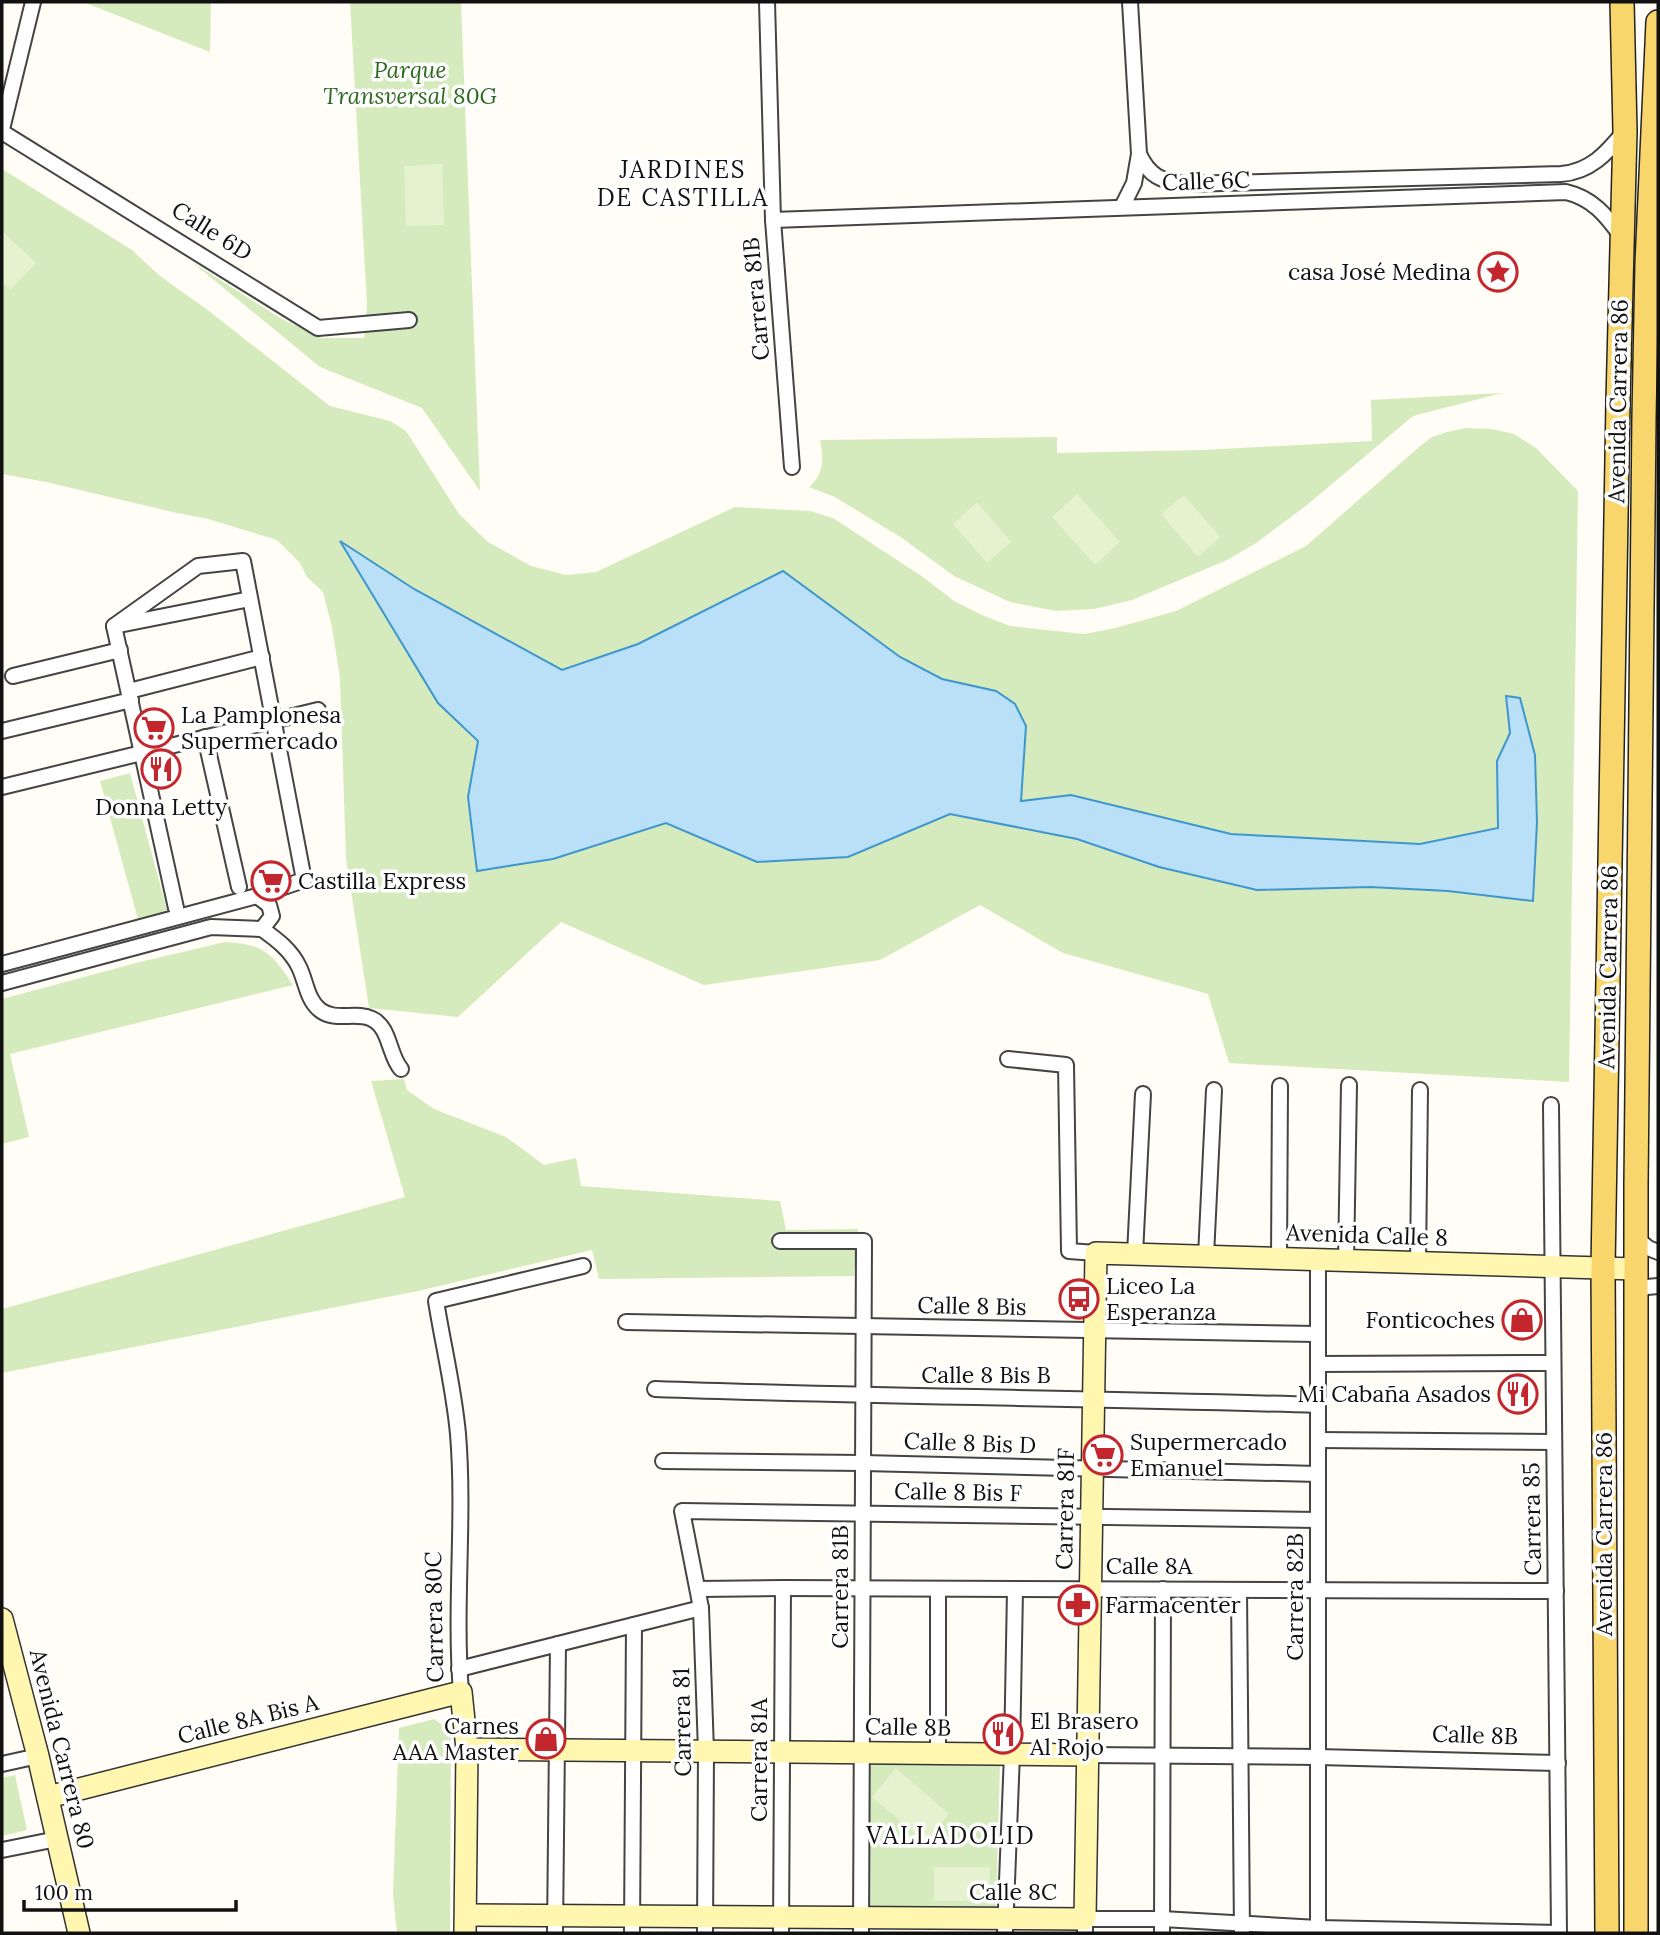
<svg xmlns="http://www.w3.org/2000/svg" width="1660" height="1935" viewBox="0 0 1660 1935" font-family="Lora,serif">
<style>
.green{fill:#d5ebbd}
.pitch{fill:#e6f2cf}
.water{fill:#b9e0f7;stroke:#3f96cf;stroke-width:2}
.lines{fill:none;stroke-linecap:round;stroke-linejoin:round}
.street-casing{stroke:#444;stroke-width:18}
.secondary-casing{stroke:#333;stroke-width:24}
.primary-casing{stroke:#222;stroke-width:26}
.street{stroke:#fff;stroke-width:14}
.secondary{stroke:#fff6b0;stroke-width:21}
.primary{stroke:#f9d66b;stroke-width:23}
.labels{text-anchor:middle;stroke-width:7;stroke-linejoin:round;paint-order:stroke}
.park-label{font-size:23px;font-style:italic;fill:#2f6b1f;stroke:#fff}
.street-label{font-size:23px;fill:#111;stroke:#fff}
.poi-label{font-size:23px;fill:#111;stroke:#fff;text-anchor:start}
.neighbourhood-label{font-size:24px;letter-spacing:2px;fill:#111;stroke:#fff}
</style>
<rect width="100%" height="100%" fill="#fffdf5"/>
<g class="green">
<path d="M83,2H211L210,52Z"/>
<path d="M350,2H461L480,491L422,408L320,367L192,262L280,318L322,338H364L367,305Z"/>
<path d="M2,169L132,250L160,276L209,311L330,406L390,421L406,431L459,514L488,542L531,566L566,575L596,572L735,507L810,511L833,518L923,577L954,601L982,615L1010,626L1084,634L1115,628L1176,611L1306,546L1419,447L1432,437L1447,432L1466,428L1492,429L1514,434L1536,448L1578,491L1569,1082L1229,1063L1208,994L1063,953L980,905L880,960L704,985L561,922L458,1017L369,1008L346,858L340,678L332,627L323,592L307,577L300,563L277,540L208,519L177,513L46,482L2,474Z"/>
<path d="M1502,393L1413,416L1307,505L1256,543L1227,560L1132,600L1094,609L1056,611L1010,602L954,576L902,538L835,497L809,487C824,474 824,459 820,440L1057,437V453L1203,450L1372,441L1371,400Z"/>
<path d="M130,773L168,914L139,923L100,781Z"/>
<path d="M225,942C263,944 272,953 293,985L10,1054L29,1137L2,1144V999L140,962Z"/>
<path d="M404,1079L407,1090L434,1109L506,1137L544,1165L576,1158L581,1186L780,1201L786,1230L858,1229L854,1276L599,1279L592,1250L418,1291L2,1373V1309L405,1197L371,1081Z"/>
<path d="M434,1719L448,1729L451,1737L450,1933H397L393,1895L399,1728Z"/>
<path d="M868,1762L1000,1764L996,1910L865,1908Z"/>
<path d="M15,1775L27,1830L2,1836V1778Z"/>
</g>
<g class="pitch">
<path d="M442,164L444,225L406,226L404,166Z"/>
<path d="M2,231L36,263L10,290L2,282Z"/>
<path d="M1077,494L1120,542L1095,565L1052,517Z"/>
<path d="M1184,495L1220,537L1198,557L1161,514Z"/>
<path d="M977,502L1011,542L987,563L953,524Z"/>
<path d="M896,1768L949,1814L925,1842L872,1797Z"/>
<path d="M934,1867H990L989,1901H934Z"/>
</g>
<path class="water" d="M340,541L414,589L562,670L638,644L783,571L900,657L942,679L996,691L1015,704L1026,726L1021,801L1071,795L1231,834L1420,844L1498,828L1497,761L1510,733L1506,696L1520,698L1535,755L1537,822L1533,901L1448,891L1370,887L1257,890L1159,867L1077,839L950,814L848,857L757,862L666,823L553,859L477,871L468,797L478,741L438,703Z"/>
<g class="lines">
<g class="street-casing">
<g id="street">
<path d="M767,2L773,220L792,467"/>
<path d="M2,129L33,2"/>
<path d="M2,132L318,328L409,320"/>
<path d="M1139,154C1149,176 1161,181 1184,184L1561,174C1590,172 1607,153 1624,132"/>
<path d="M1122,207L1134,183L1139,154L1130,2"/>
<path d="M773,220L1566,192C1592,198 1606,215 1621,236"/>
<path d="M119,625L250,599"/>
<path d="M114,626L176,908"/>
<path d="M13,676L120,650"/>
<path d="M129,691L262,657"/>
<path d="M2,731L131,700"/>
<path d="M205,737L239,887"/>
<path d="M2,787L318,710"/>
<path d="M262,929C276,939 291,950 299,967C306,981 307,1000 320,1010C335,1022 356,1011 372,1019C390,1027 389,1056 401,1069"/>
<path d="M2,964L257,896L304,880L243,561L198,566L114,626"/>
<path d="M2,983L211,927L262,929L272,916L269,905L257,896"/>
<path d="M1008,1059L1066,1065L1069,1251L1096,1253"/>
<path d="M1551,1105L1559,1933"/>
<path d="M1636,1238L1648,1248L1658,1252"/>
<path d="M780,1241H864L861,1933"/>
<path d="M1135,1254L1143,1094"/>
<path d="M1206,1256L1214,1090"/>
<path d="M1279,1259L1280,1086"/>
<path d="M1318,1260V1933"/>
<path d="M1346,1261L1349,1085"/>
<path d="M1418,1263L1420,1090"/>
<path d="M1636,1292L1647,1287L1658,1286"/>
<path d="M626,1322L1317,1334"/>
<path d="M1318,1364L1553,1363"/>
<path d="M655,1389C876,1397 1097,1398 1318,1405"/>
<path d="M1318,1440L1554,1442"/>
<path d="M663,1461L863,1463L1318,1474"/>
<path d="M699,1589L783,1588L1556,1591"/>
<path d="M1239,1590L1242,1933"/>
<path d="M459,1669L701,1608"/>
<path d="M461,1692C454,1606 465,1519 458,1434C454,1389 443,1345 436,1301L583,1266"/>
<path d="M938,1753V1589"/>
<path d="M1087,1755L1318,1757L1558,1763"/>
<path d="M2,1764L38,1756"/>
<path d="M2,1850L57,1839"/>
<path d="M555,1933L558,1644"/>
<path d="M632,1933L634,1625"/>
<path d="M705,1933L706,1751L701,1608L682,1511L1317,1520"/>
<path d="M781,1933L783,1588"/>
<path d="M1005,1933L1012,1754L1015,1590"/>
<path d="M1085,1933V1919H1162L1318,1928L1559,1933"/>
<path d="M1162,1933L1163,1589"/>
</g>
</g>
<g class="secondary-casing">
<g id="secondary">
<path d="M2,1619L38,1756L79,1933"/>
<path d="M467,1749L1087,1755"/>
<path d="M48,1797L461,1692L467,1749L465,1933"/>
<path d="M466,1915L1085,1919L1096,1253L1636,1269"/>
</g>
</g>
<g class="primary-casing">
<g id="primary">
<path d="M1607,1933L1603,1268L1618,401L1625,131L1622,2"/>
<path d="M1636,1933V1184L1644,417L1647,264L1658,22"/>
</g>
</g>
<use href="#street" class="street"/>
<use href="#secondary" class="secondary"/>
<use href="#primary" class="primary"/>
</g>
<defs>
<g id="sight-ring" transform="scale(2.0125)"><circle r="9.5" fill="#fff" stroke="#c4262e" stroke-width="1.5"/><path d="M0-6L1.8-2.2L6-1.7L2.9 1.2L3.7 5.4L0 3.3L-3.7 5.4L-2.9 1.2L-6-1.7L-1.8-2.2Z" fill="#c4262e"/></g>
<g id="supermarket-ring" transform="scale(2.0125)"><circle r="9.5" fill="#fff" stroke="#c4262e" stroke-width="1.5"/><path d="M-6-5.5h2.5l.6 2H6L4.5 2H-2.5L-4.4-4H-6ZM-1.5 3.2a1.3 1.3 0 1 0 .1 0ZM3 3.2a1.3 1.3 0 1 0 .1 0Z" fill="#c4262e"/></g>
<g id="restaurant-ring" transform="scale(2.0125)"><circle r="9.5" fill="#fff" stroke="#c4262e" stroke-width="1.5"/><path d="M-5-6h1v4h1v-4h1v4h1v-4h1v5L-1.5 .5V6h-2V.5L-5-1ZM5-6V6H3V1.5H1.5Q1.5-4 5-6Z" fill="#c4262e"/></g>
<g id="bus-ring" transform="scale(2.0125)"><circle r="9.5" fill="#fff" stroke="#c4262e" stroke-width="1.5"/><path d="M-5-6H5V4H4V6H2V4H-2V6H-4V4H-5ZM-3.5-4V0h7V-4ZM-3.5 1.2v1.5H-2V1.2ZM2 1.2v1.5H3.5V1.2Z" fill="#c4262e"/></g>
<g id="shop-ring" transform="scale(2.0125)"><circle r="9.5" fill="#fff" stroke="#c4262e" stroke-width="1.5"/><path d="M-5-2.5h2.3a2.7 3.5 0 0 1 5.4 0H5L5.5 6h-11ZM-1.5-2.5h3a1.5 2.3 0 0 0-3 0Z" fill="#c4262e"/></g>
<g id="pharmacy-ring" transform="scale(2.0125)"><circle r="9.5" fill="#fff" stroke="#c4262e" stroke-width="1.5"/><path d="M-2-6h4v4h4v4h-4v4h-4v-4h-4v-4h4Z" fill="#c4262e"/></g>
</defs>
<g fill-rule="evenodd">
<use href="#sight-ring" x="1498" y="272"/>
<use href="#supermarket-ring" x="154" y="728"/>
<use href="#restaurant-ring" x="161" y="769"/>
<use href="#supermarket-ring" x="271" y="881"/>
<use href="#bus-ring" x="1079" y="1299"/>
<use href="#shop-ring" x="1522" y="1320"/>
<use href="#restaurant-ring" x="1518" y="1394"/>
<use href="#supermarket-ring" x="1103" y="1455"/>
<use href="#pharmacy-ring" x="1078" y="1605"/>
<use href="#restaurant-ring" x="1003" y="1734"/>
<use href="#shop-ring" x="546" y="1739"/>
</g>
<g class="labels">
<g class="park-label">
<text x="410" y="78">Parque<tspan x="410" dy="26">Transversal 80G</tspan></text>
</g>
<g class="street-label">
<text transform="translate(1206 181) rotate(-2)" y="8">Calle 6C</text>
<text transform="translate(212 231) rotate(32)" y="8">Calle 6D</text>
<text transform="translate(756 299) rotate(-95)" y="8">Carrera 81B</text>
<text transform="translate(1618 401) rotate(-89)" y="8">Avenida Carrera 86</text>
<text transform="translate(1608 967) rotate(-89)" y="8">Avenida Carrera 86</text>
<text transform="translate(1367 1235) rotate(2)" y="8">Avenida Calle 8</text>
<text transform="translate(972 1306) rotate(1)" y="8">Calle 8 Bis</text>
<text x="986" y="1383">Calle 8 Bis B</text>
<text transform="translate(970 1443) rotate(2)" y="8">Calle 8 Bis D</text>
<text transform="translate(958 1492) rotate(1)" y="8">Calle 8 Bis F</text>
<text transform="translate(1065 1509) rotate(-89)" y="8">Carrera 81F</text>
<text transform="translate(1532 1519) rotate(-91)" y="8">Carrera 85</text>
<text transform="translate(1604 1534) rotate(-90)" y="8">Avenida Carrera 86</text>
<text x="1149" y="1574">Calle 8A</text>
<text transform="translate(840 1587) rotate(-90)" y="8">Carrera 81B</text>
<text transform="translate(1295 1597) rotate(-90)" y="8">Carrera 82B</text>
<text transform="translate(434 1617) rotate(-91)" y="8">Carrera 80C</text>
<text transform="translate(248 1719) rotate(-14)" y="8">Calle 8A Bis A</text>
<text transform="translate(682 1722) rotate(-91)" y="8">Carrera 81</text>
<text transform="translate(908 1727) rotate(1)" y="8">Calle 8B</text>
<text transform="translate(1475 1735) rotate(2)" y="8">Calle 8B</text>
<text transform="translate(62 1749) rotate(76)" y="8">Avenida Carrera 80</text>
<text transform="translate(759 1760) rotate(-90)" y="8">Carrera 81A</text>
<text x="1013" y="1900">Calle 8C</text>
</g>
<g class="poi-label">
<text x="1471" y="280" text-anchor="end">casa José Medina</text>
<text x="181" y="723">La Pamplonesa<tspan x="181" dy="26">Supermercado</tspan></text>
<text x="161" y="815" text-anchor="middle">Donna Letty</text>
<text x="298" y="889">Castilla Express</text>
<text x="1106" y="1294">Liceo La<tspan x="1106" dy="26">Esperanza</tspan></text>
<text x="1495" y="1328" text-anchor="end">Fonticoches</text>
<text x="1491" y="1402" text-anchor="end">Mi Cabaña Asados</text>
<text x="1130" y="1450">Supermercado<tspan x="1130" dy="26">Emanuel</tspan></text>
<text x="1105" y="1613">Farmacenter</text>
<text x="1030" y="1729">El Brasero<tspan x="1030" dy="26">Al Rojo</tspan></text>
<text x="519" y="1734" text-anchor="end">Carnes<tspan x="519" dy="26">AAA Master</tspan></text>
</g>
<g class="neighbourhood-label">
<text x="683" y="178">JARDINES<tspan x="683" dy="28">DE CASTILLA</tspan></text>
<text x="951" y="1844">VALLADOLID</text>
</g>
</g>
<rect width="1660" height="1935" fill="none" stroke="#111111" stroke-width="7"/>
<path d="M24 1900v10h212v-10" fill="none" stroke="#111111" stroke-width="3.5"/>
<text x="35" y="1900" font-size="21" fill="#111111" stroke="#ffffff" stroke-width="5" paint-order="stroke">100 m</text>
</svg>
